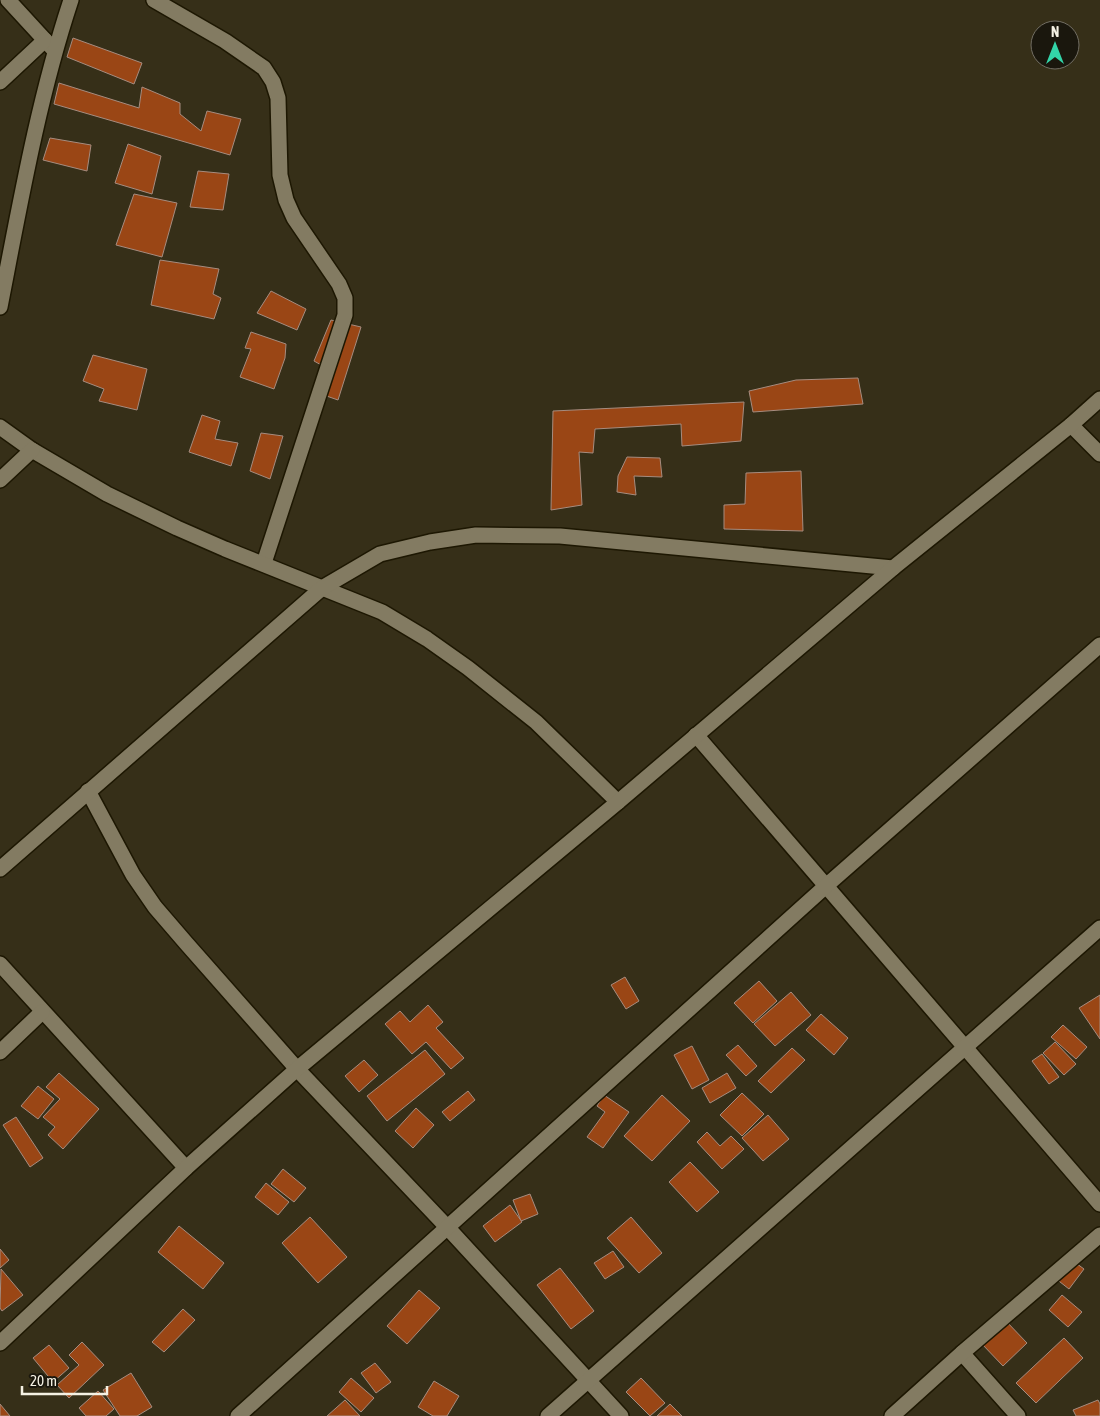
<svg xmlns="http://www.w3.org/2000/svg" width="1100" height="1416" viewBox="0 0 1100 1416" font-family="'Asap Condensed',sans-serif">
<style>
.building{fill:#9a4615;stroke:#a68c7f}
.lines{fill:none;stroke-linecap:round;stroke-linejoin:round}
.minor-casing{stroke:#1d1702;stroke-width:18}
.minor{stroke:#837b62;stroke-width:15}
</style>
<rect width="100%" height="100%" fill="#362f18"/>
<g class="building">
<path d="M73,38L142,63L134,84L67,57Z"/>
<path d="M59,83L139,108L142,87L180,103V114L201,131L207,111L241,119L230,155L54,104Z"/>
<path d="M50,138L91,145L87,171L43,160Z"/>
<path d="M128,144L161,156L152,194L115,183Z"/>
<path d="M198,171L229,174L223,210L190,207Z"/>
<path d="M134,194L177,203L162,257L116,245Z"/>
<path d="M160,260L219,269L213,294L221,298L214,319L151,305Z"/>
<path d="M271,291L306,309L297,330L257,313Z"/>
<path d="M331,320L361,327L338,400L315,392L323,366L314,361Z"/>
<path d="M251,332L286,344L285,358L274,389L240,377L251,349L245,348Z"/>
<path d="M93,355L147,369L137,410L99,401L104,389L83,381Z"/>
<path d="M858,378L863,404L753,412L749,391L796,380Z"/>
<path d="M744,402L741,441L682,446L681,424L595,429L593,453L579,452L582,505L551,510L553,411Z"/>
<path d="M202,415L220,421L215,439L238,443L231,466L189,452Z"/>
<path d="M261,433L283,436L270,479L250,471Z"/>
<path d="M627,457L660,458L662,477L634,476L636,495L617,492L618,476Z"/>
<path d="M801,471L803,531L724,529V505L745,504L746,473Z"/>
<path d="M625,977L639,1001L626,1009L611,985Z"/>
<path d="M759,981L777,1001L753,1023L734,1003Z"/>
<path d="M791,992L811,1015L775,1046L754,1024Z"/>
<path d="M1100,995V1039L1079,1008Z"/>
<path d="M428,1005L443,1022L436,1028L464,1058L451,1069L426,1042L412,1054L385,1024L400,1011L410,1022Z"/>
<path d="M821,1014L848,1038L834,1055L806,1030Z"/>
<path d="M1063,1025L1087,1047L1076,1059L1051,1037Z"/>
<path d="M1055,1042L1076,1064L1064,1075L1043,1053Z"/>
<path d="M738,1045L757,1066L746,1076L726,1055Z"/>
<path d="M692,1046L709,1080L692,1089L674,1055Z"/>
<path d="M792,1048L805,1060L771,1093L758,1081Z"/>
<path d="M425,1050L445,1074L387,1121L367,1096Z"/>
<path d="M1042,1054L1059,1077L1049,1084L1032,1061Z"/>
<path d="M364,1060L378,1075L359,1092L345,1076Z"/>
<path d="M59,1073L99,1109L63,1149L48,1135L55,1127L43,1117L60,1099L46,1087Z"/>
<path d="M727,1073L736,1088L710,1103L702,1088Z"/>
<path d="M38,1086L54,1099L38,1119L21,1106Z"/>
<path d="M468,1091L475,1100L450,1121L442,1112Z"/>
<path d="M742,1093L764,1114L742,1136L720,1115Z"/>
<path d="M604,1095L629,1112L603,1148L587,1137L605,1112L597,1106Z"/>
<path d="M662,1095L690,1121L652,1161L624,1136Z"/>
<path d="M416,1108L434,1125L413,1148L395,1131Z"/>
<path d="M768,1115L789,1139L763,1161L742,1138Z"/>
<path d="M16,1117L43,1158L30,1167L3,1125Z"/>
<path d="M707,1132L720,1146L731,1136L744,1149L722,1169L697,1142Z"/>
<path d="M690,1162L719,1192L697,1212L669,1182Z"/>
<path d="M283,1169L306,1188L294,1202L271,1184Z"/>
<path d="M266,1183L289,1202L278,1215L255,1197Z"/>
<path d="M530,1194L538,1214L521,1221L513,1200Z"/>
<path d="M510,1205L522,1222L495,1242L483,1226Z"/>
<path d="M310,1217L347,1257L318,1283L282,1243Z"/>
<path d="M631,1217L662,1253L639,1273L607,1238Z"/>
<path d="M179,1226L224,1263L203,1289L158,1252Z"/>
<path d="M0,1249L9,1260L0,1268Z"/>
<path d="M613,1251L624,1267L605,1279L594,1263Z"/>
<path d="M1069,1258L1084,1269L1069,1289L1055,1278Z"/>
<path d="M560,1268L594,1311L571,1329L537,1285Z"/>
<path d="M1,1269L23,1295L2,1311L0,1308Z"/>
<path d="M419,1290L440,1308L407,1344L387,1326Z"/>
<path d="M1062,1295L1082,1312L1068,1327L1049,1310Z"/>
<path d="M183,1309L195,1320L164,1352L152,1342Z"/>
<path d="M1005,1320L1027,1343L1003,1366L981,1343Z"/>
<path d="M1064,1338L1083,1358L1036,1403L1016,1383Z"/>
<path d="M82,1342L104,1365L69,1398L57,1385L79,1365L69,1355Z"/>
<path d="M49,1345L69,1368L53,1382L33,1358Z"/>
<path d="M375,1363L391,1382L376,1393L361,1373Z"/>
<path d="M131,1373L152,1407L137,1416H120L103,1390Z"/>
<path d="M351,1378L374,1398L361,1412L339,1392Z"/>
<path d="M641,1378L665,1403L650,1416L626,1392Z"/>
<path d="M434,1381L459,1396L447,1416H433L418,1407Z"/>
<path d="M98,1391L114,1409L106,1416H86L79,1408Z"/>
<path d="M345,1400L360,1416H327Z"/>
<path d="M1098,1400L1100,1404V1416H1076L1073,1410Z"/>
<path d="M0,1404L10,1416H0Z"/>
<path d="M670,1404L682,1416H657Z"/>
</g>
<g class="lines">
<g class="minor-casing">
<g id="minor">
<path d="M8,0L54,50"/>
<path d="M154,0L225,41L264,68L273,82L278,98L280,175L286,200L294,218L339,284L345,298V315L264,563"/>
<path d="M0,82L45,40"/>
<path d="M0,307C20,204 38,100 71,0"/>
<path d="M1071,425L1100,454"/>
<path d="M0,427L32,450L107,494L177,528L225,549L382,612L427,639L468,668L536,722L618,802"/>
<path d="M0,480L32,450"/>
<path d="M696,735L1100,1204"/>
<path d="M88,791L133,875L155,907L186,943L297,1069L447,1227L621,1416"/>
<path d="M0,869L322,588L380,554L430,542L476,535L560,536L893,568"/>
<path d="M0,964L186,1168"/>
<path d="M0,1052L42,1012"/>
<path d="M0,1343L186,1168L297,1069L618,802L893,568L1071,425L1100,399"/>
<path d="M962,1353L1018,1416"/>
<path d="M238,1416L827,885L1100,645"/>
<path d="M548,1416L1100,928"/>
<path d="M892,1416L962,1353L1100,1235"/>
</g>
</g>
<use href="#minor" class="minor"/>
</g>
<g transform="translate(1055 45)"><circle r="24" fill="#1a170d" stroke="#726e63"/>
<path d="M0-4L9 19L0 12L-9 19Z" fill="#33d4a8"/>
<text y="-8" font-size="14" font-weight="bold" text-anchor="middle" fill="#f5f1e3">N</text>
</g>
<path d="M22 1386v8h85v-8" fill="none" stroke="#f5f1e3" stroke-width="2.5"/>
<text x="30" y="1386" font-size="15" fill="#f5f1e3" stroke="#1a170d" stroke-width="4" paint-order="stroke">20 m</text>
</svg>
